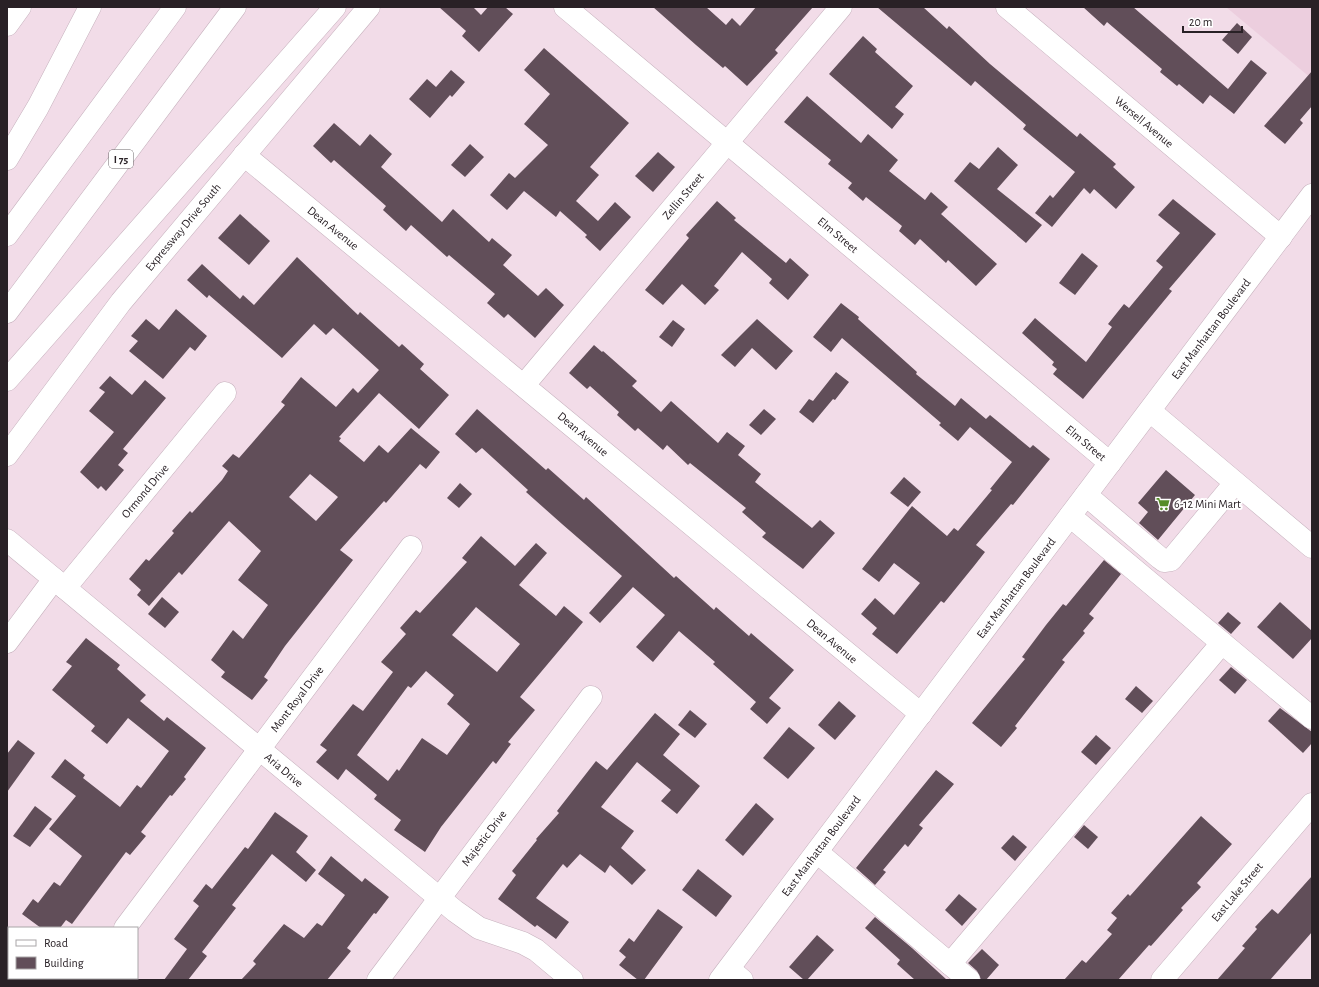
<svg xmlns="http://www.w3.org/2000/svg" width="1319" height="987" viewBox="0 0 1319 987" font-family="'Alegreya Sans',sans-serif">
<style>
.built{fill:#eccede}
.building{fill:#614e59;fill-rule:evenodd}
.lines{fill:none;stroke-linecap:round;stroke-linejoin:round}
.minor-casing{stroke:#c6b1bd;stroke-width:23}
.major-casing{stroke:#c6b1bd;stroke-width:23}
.highway-casing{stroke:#c6b1bd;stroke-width:23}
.minor{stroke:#fff;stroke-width:22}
.major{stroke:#fff;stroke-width:22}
.highway{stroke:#fff;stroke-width:22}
.labels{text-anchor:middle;stroke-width:4;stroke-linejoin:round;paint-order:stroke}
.shield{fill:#fff;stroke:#696467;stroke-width:1}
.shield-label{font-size:11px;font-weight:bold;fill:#292126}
.street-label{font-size:12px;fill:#292126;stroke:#fff}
.poi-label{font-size:12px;fill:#292126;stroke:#fff;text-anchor:start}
</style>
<rect width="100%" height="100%" fill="#f2dce8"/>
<path class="built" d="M1226,7H1312V79Z"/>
<g class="building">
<path d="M439,7H473L481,15L488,7H505L513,14L479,52L462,36L466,31Z"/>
<path d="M653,7H706L726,25L732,18L740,26L756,7H813L775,50L778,53L747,86L725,66L723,68L696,45Z"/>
<path d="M877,7H923L947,29L949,26L990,64L1077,137L1080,133L1116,164L1113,167L1135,187L1116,209L1094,189L1090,194L1084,188L1052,227L1035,213L1050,195L1053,198L1075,172L1023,129L1026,125L975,81L971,86Z"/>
<path d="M1083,7H1133L1228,89L1251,60L1267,73L1234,114L1210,95L1203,104L1179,84L1177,86L1160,72L1162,69L1107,22L1104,26Z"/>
<path d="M1237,23L1252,37L1238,54L1222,40Z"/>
<path d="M863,36L877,49L875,52L913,86L895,107L904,114L892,129L829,74Z"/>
<path d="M544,48L629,123L590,167L599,175L576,201L598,221L615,202L631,217L600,251L585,237L587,235L560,211L556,217L524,191L507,210L490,195L509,173L515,178L548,145L524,124L550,94L524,70Z"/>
<path d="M451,70L465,82L452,97L450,95L430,118L409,99L427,79L436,87Z"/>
<path d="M1312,71V106L1300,120L1303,123L1285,144L1264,126Z"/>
<path d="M807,96L861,143L868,134L898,160L889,171L925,200L931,192L948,207L941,214L997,264L976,286L948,260L946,263L920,239L915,245L899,231L902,226L866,197L863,201L848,188L852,183L828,164L831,160L784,122Z"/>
<path d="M334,123L360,146L370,134L392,154L381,167L442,222L453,209L489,242L492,238L512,255L503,265L538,296L546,288L564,305L535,338L508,314L504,318L487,303L495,294L449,255L447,257L411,225L406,231L383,210L386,206L334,160L331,163L313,146Z"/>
<path d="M470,144L484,157L465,177L451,165Z"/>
<path d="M998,147L1018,165L997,189L1042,225L1026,243L954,181L970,162L979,169Z"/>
<path d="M658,152L675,167L653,192L635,176Z"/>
<path d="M1173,199L1216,234L1169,289L1172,291L1083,399L1053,374L1057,369L1052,365L1054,362L1022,333L1035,318L1086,362L1112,327L1108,324L1124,304L1129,308L1163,267L1156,261L1180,233L1158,215Z"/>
<path d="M717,201L736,218L734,220L786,263L790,258L809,275L788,300L769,283L772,279L742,252L714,286L719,290L705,305L682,284L663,305L645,290L689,238L686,235Z"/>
<path d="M240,214L270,241L249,265L218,238Z"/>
<path d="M1082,253L1098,266L1075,295L1059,283Z"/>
<path d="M297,257L358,315L360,312L399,347L402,344L424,364L420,369L449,395L419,429L379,393L339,437L341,438L339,441L364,462L379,445L388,453L411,428L440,452L426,469L420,464L386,503L384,501L340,550L353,560L285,646L264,677L268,680L252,700L221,677L225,672L211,660L233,630L243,639L268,605L238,580L261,551L229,521L182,575L179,572L149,606L137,595L141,590L129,579L146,559L149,561L174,533L172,531L190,511L192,513L222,480L228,471L222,466L233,454L239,458L285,405L281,402L301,377L336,407L353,388L358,393L379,370L333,328L326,335L314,324L282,358L209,295L207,298L187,280L202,264L240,299L243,295L254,305ZM310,474L338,497L316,521L289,497Z"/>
<path d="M841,303L859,317L858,319L917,372L916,374L955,406L961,398L986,419L990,415L1030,448L1033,445L1050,459L1013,505L1011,504L976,545L985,552L974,566L944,603L941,601L897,654L872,634L877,628L861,614L875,598L894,615L920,583L894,563L879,582L862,569L912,506L947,536L954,528L958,531L992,490L990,489L1012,462L970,427L958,441L939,425L941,423L842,338L831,352L813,337Z"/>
<path d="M176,309L207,336L195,351L190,347L163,379L129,351L138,341L131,336L146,319L159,330Z"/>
<path d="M757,319L793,351L776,370L752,348L735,367L721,355Z"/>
<path d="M673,320L685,329L672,347L659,337Z"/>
<path d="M594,345L602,352L603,351L637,381L632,386L661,412L671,401L718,443L727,432L745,446L738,455L761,474L755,482L812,528L820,520L835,533L803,569L762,537L766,533L742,512L746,508L690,463L688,465L667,445L663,450L638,428L635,431L617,415L619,412L590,386L587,389L569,373Z"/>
<path d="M836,372L849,382L835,400L833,399L813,423L799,412L809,399L813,401Z"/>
<path d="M110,376L132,395L145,380L166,398L123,449L128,453L118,465L124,470L106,491L101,486L98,489L80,472L114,432L89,411L105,392L99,388Z"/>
<path d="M477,409L546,470L548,468L584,500L586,497L674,578L676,576L714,610L716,607L749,636L751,633L794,670L769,698L781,708L767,724L750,709L756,702L713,664L715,662L679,631L653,662L636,647L665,615L633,587L600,623L589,613L622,576L562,524L526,492L528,490L482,448L476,453L455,434Z"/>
<path d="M764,409L776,419L761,435L749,425Z"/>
<path d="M1166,470L1195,495L1158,540L1139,523L1148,512L1138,503Z"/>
<path d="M904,477L921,492L908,507L890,493Z"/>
<path d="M460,483L472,494L459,508L447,498Z"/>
<path d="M481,536L515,566L536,543L547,553L519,585L556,616L564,606L583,622L520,697L535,710L508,742L511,744L496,764L493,761L441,827L425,852L394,830L401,820L374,799L377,795L346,769L338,780L316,762L327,750L320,745L353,704L363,711L393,672L381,662L406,634L400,628L416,610L420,613L467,562L462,558ZM476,607L520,644L497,672L452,635ZM426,671L454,695L447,704L470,724L447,755L422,738L399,771L397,769L388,781L357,755L408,686L411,688Z"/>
<path d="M1104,560L1121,574L1089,614L1094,618L1083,631L1085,633L1062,660L1065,662L1015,726L1017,728L1001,747L972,723L1025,659L1022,657L1046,625L1063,604L1066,606Z"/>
<path d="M162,597L179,612L165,628L148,614Z"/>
<path d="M1280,602L1312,631V638L1293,659L1257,627Z"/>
<path d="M1228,612L1241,623L1231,634L1218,623Z"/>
<path d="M86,638L120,665L117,669L146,695L140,701L164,721L167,717L206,748L184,777L186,779L172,796L170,795L141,832L146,836L130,855L126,852L72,924L66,920L60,928H41L22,914L33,899L38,903L54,882L60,886L82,856L49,829L76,796L51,777L65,759L85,775L83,778L120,807L137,785L141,788L169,751L128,718L107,744L91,731L95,726L52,690L72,666L66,662Z"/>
<path d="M1231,667L1247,680L1235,694L1219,680Z"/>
<path d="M1136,686L1153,701L1142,713L1125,699Z"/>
<path d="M839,701L856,716L835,740L818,725Z"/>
<path d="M1280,708L1312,732V743L1303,753L1268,721Z"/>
<path d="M690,710L707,724L695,738L678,725Z"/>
<path d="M655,713L680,734L663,755L700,786L677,814L661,801L671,790L637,762L601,807L634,831L621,848L646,870L632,885L610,865L605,873L580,854L567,868L563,864L536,898L569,922L556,939L537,925L535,927L498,899L516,875L512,871L537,840L536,839L559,813L557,811L596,761L607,770Z"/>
<path d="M789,727L815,748L788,779L763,758Z"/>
<path d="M1096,735L1111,748L1096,765L1081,752Z"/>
<path d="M18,740L35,753L7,792V754Z"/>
<path d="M936,770L954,784L919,825L923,828L908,847L905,844L883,870L886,872L875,885L856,868Z"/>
<path d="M756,803L774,819L743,856L725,840Z"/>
<path d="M35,806L52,819L30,847L13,836Z"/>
<path d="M275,812L308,836L296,852L316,870L306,882L272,854L232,905L236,908L202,952L207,956L188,980H164L187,949L174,939L199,906L193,901L206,884L212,889L245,847L248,849Z"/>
<path d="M1201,816L1232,844L1197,883L1201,887L1181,908L1183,910L1151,946L1149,945L1118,980H1064L1082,960L1086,963L1112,934L1107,930L1117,918L1111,913L1128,894L1130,896Z"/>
<path d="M1084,825L1098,837L1088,849L1074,837Z"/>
<path d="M1013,835L1027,847L1015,861L1001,848Z"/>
<path d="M331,856L362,882L365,878L389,897L376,914L374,913L347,948L351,951L327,980H241L256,964L253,961L284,924L304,938L317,923L322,926L345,895L318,874Z"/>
<path d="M698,869L732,896L716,917L682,890Z"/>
<path d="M1312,876V932L1270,980H1217L1245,948L1242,946L1257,929L1255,927L1272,909L1278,914Z"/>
<path d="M959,894L977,909L962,926L945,910Z"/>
<path d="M658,909L683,927L644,980H638L619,965L626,957L619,951L629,938L634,942Z"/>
<path d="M875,917L912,948L947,980H915L897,964L900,960L865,928Z"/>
<path d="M817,935L834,950L807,980H804L789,967Z"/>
<path d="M982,949L999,965L986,980H981L977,971L968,963Z"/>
</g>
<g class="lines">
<g class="minor-casing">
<g id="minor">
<path d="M565,7L1110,463"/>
<path d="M1007,7L1281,237"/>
<path d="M7,25L20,7"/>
<path d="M244,155L921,714"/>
<path d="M524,385L841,7"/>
<path d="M1150,411L1312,547"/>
<path d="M7,455L121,302L369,7"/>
<path d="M1086,495L1160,558L1164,561L1171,560L1235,483"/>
<path d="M1070,516L1312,718"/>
<path d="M7,540L455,911L479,928L523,943L536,950L572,980"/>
<path d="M65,588L225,393"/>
<path d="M7,642L54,579"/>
<path d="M817,852L969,980"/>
<path d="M125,928L411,547"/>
<path d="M950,964L1222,643"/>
<path d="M729,969L742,980"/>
<path d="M86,980L87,978"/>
<path d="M378,980L591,697"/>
<path d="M1162,980L1312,804"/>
</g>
</g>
<g class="major-casing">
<path id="major" d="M720,980L1312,195"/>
</g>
<g class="highway-casing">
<g id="highway">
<path d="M7,159L38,107L90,7"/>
<path d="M7,235L175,7"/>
<path d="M7,312L235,7"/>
<path d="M7,380L335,7"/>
</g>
</g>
<use href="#minor" class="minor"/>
<use href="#major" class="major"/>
<use href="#highway" class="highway"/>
</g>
<defs>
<g id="supermarket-bare" transform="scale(1.08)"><path d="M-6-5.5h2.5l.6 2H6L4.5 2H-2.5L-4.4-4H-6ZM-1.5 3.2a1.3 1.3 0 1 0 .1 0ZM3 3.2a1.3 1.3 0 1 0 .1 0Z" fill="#568d28" stroke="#fff" stroke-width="2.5" paint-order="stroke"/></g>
</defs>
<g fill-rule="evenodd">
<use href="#supermarket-bare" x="1163" y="504"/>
</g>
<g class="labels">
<rect class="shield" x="109" y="150" width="24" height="18" rx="3"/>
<g class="shield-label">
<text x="121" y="163">I 75</text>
</g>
<g class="street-label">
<text transform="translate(1144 122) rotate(40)" y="4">Wersell Avenue</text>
<text transform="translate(683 196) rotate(-50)" y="4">Zellin Street</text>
<text transform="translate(183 227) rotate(-50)" y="4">Expressway Drive South</text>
<text transform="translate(333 228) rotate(39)" y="4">Dean Avenue</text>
<text transform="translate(838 235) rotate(40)" y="4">Elm Street</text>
<text transform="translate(1211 329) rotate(-53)" y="4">East Manhattan Boulevard</text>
<text transform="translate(583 434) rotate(40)" y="4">Dean Avenue</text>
<text transform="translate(1086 443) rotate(40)" y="4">Elm Street</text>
<text transform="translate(145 491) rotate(-50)" y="4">Ormond Drive</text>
<text transform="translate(1016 588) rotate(-53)" y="4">East Manhattan Boulevard</text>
<text transform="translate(832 641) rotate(40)" y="4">Dean Avenue</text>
<text transform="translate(297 699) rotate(-53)" y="4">Mont Royal Drive</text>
<text transform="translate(284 770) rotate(40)" y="4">Aria Drive</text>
<text transform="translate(484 838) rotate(-53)" y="4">Majestic Drive</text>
<text transform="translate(821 846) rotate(-53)" y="4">East Manhattan Boulevard</text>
<text transform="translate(1237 892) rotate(-50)" y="4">East Lake Street</text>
</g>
<g class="poi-label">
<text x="1174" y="508">6-12 Mini Mart</text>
</g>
</g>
<rect width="1319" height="987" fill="none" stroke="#292126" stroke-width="16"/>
<rect x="8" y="927" width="130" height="52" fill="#ffffff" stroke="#a9a6a8"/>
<rect x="16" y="940" width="20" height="6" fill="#ffffff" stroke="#a9a6a8"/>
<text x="44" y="947" font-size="12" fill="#292126">Road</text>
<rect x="16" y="957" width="20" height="12" fill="#614e59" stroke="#a9a6a8"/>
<text x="44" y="967" font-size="12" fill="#292126">Building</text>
<path d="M1183 26v6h59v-6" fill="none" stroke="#292126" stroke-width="2"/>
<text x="1189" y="26" font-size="12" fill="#292126" stroke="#ffffff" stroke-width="3" paint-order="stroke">20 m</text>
</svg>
